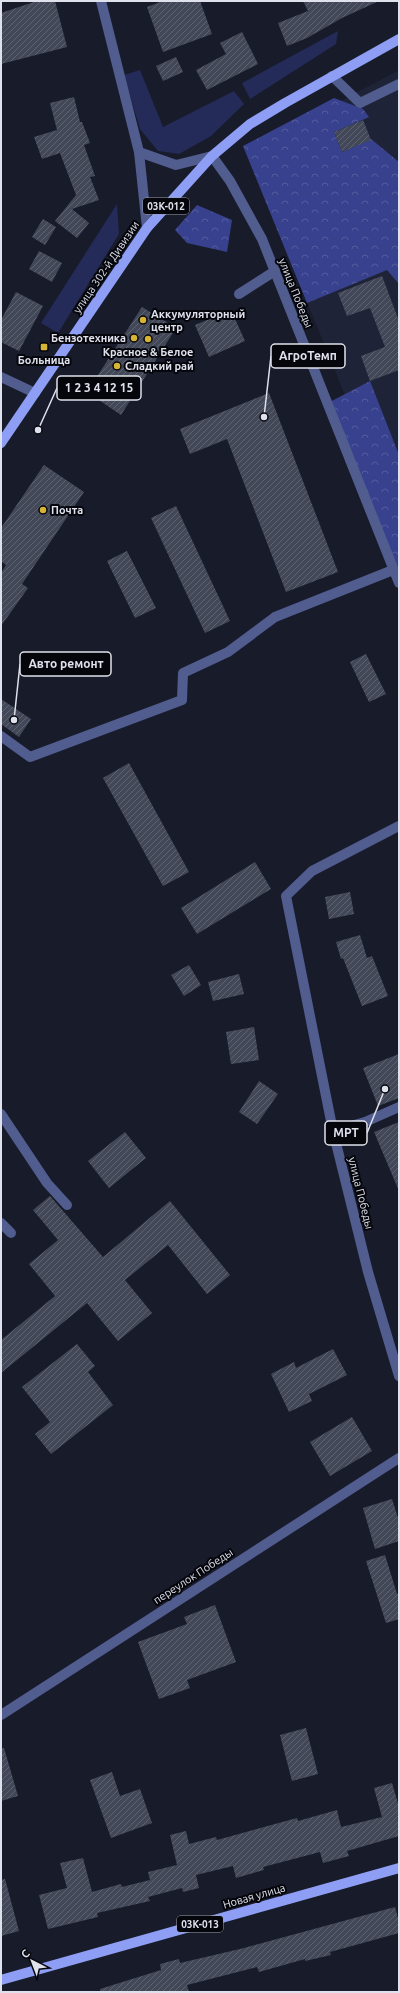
<svg xmlns="http://www.w3.org/2000/svg" width="400" height="1993" viewBox="0 0 400 1993" font-family="Ubuntu,sans-serif">
<style>
.built{fill:#1f2338}
.grass{fill:#242b58}
.forest{fill:url(#forest-crowns)}
.building{fill:url(#building-hatch)}
.lines{fill:none;stroke-linecap:round;stroke-linejoin:round}
.minor{stroke:#515c8f;stroke-width:10}
.major{stroke:#8d9ef4;stroke-width:10}
.poi-dot{fill:#d6b534;stroke:#05060c;stroke-width:1.5}
.labels{text-anchor:middle;stroke-width:4;stroke-linejoin:round;paint-order:stroke}
.shield{fill:#05060c;stroke:#9ea0a9;stroke-width:1}
.shield-label{font-size:10px;font-weight:bold;fill:#dfe2ec}
.street-label{font-size:11px;fill:#dfe2ec;stroke:#05060c}
.poi-label{font-size:11px;font-weight:bold;fill:#dfe2ec;stroke:#05060c;text-anchor:start}
.leader{fill:none;stroke:#dfe2ec;stroke-width:1.5}
.callout-dot{fill:#dfe2ec;stroke:#05060c;stroke-width:1.5}
.callout{fill:#05060c;stroke:#dfe2ec;stroke-width:1.5}
.callout-label{font-size:12px;text-anchor:middle;font-weight:bold;fill:#dfe2ec}
</style>
<defs>
<pattern id="forest-crowns" width="20" height="18" patternUnits="userSpaceOnUse"><rect width="20" height="18" fill="#37418d"/><path d="M2 6a3 3 0 1 1 6 0M12 15a3 3 0 1 1 6 0" fill="none" stroke="#545c9d"/></pattern>
<pattern id="building-hatch" width="6" height="6" patternUnits="userSpaceOnUse"><rect width="6" height="6" fill="#434859"/><path d="M-1 1l2-2M0 6l6-6M5 7l2-2" fill="none" stroke="#5e6271"/></pattern>
</defs>
<rect width="100%" height="100%" fill="#181b2a"/>
<path class="built" d="M399,70V529L246,151Z"/>
<g class="grass">
<path d="M338,31L336,44L250,99L242,83Z"/>
<path d="M140,70L163,127L234,91L244,104L211,136L179,154L158,151L140,129L124,75Z"/>
<path d="M117,204L119,234L58,333L41,323Z"/>
</g>
<g class="forest">
<path d="M334,98L363,109L369,117L334,132L342,152L371,139L399,162V284L387,270L307,303L243,146Z"/>
<path d="M197,205L232,220L227,252L187,243L175,230Z"/>
<path d="M370,381L399,455V570L326,404Z"/>
</g>
<g class="building">
<path d="M37,1H55L67,47L1,64V13Z"/>
<path d="M163,1H200L212,34L163,52L147,7Z"/>
<path d="M303,1H379L342,18L307,38L287,46L278,23L308,11Z"/>
<path d="M242,32L258,64L207,90L196,70L226,54L220,43Z"/>
<path d="M176,57L183,72L163,81L156,66Z"/>
<path d="M74,97L80,122H82L90,143L84,145L95,176L90,177L99,200L72,209L89,223L77,238L55,221L76,195L60,153L42,159L34,137L57,130L50,103Z"/>
<path d="M363,120L371,140L342,152L334,132Z"/>
<path d="M43,219L56,227L45,245L32,237Z"/>
<path d="M39,251L62,263L52,282L29,269Z"/>
<path d="M382,276L399,321V370L370,381L361,356L385,347L370,308L347,316L338,293Z"/>
<path d="M16,292L43,306L19,351L1,342V320Z"/>
<path d="M142,307L176,328L121,415L87,392Z"/>
<path d="M231,310L245,341L209,357L195,325Z"/>
<path d="M269,393L338,572L286,592L227,439L190,454L180,429Z"/>
<path d="M44,465L84,492L22,584L28,588L1,626V573L6,565L1,561V528Z"/>
<path d="M176,506L230,621L205,633L151,518Z"/>
<path d="M127,551L156,608L135,618L107,561Z"/>
<path d="M366,654L386,694L369,702L350,662Z"/>
<path d="M1,699L31,719L19,737L1,724Z"/>
<path d="M129,763L189,872L163,886L103,778Z"/>
<path d="M255,862L271,889L197,934L181,908Z"/>
<path d="M350,892L354,914L329,919L325,897Z"/>
<path d="M360,935L367,958L372,956L388,996L362,1006L343,958L341,959L336,942Z"/>
<path d="M189,965L201,985L184,996L171,975Z"/>
<path d="M239,974L244,994L213,1001L208,982Z"/>
<path d="M254,1027L259,1060L231,1064L226,1032Z"/>
<path d="M399,1054V1098L378,1106L363,1068Z"/>
<path d="M259,1081L278,1094L257,1124L239,1112Z"/>
<path d="M399,1122V1191L374,1132Z"/>
<path d="M125,1132L146,1158L109,1188L88,1161Z"/>
<path d="M50,1196L103,1257L170,1201L230,1275L207,1294L168,1245L125,1280L152,1313L118,1341L87,1303L1,1373V1340L55,1296L29,1264L58,1240L33,1210Z"/>
<path d="M77,1344L95,1366L88,1372L113,1405L51,1454L35,1434L50,1422L22,1387Z"/>
<path d="M333,1349L347,1375L309,1394L312,1401L289,1412L271,1374L294,1362L296,1368Z"/>
<path d="M352,1417L372,1451L330,1476L310,1442Z"/>
<path d="M392,1499L399,1521V1541L375,1549L363,1508Z"/>
<path d="M385,1555L397,1594L399,1593V1619L386,1623L366,1561Z"/>
<path d="M215,1605L236,1662L187,1680L190,1688L159,1699L138,1642L187,1624L184,1617Z"/>
<path d="M306,1728L318,1774L292,1781L280,1735Z"/>
<path d="M4,1748L18,1796L1,1801V1749Z"/>
<path d="M112,1772L120,1796L140,1789L152,1823L111,1838L90,1780Z"/>
<path d="M392,1783L399,1807V1836L347,1851L349,1856L323,1863L320,1852L263,1867L264,1870L236,1878L233,1866L196,1875L199,1888L183,1892L182,1888L148,1897L150,1901L97,1913L98,1917L48,1929L39,1895L67,1888L60,1863L83,1858L92,1892L121,1884L122,1887L150,1880L148,1872L177,1865L170,1835L186,1831L189,1844L216,1837L217,1840L297,1818L298,1821L337,1810L341,1827L382,1817L374,1788Z"/>
<path d="M5,1879L19,1931L1,1936V1880Z"/>
<path d="M395,1907L399,1922V1933L330,1952L331,1955L305,1961V1959L259,1972L257,1967L187,1985L189,1992H100V1989L161,1970L160,1964L179,1959L180,1963L240,1949Z"/>
</g>
<g class="lines">
<g class="minor">
<path d="M101,1L139,152L147,228"/>
<path d="M332,76L360,103L399,84"/>
<path d="M139,152L176,165L212,156L230,181L262,239L399,583"/>
<path d="M239,294L275,271"/>
<path d="M1,377L35,393"/>
<path d="M1,736L30,757L182,700L183,673L228,652L275,617L393,570"/>
<path d="M399,826L312,871L286,896L333,1131L368,1272L399,1376"/>
<path d="M1,1114L47,1183L67,1205"/>
<path d="M333,1131L365,1122L399,1107"/>
<path d="M1,1223L11,1233"/>
<path d="M1,1715L399,1458"/>
</g>
<g class="major">
<path d="M1,443L147,228L212,156L250,124L285,103L399,39"/>
<path d="M1,1980L399,1868"/>
</g>
</g>
<g class="poi-dot">
<circle cx="143" cy="320" r="4"/>
<circle cx="134" cy="338" r="4"/>
<circle cx="148" cy="339" r="4"/>
<rect x="40" y="343" width="8" height="8" rx="2"/>
<circle cx="117" cy="366" r="4"/>
<circle cx="43" cy="510" r="4"/>
</g>
<g class="labels">
<g class="shield">
<rect x="143" y="198" width="46" height="16" rx="3"/>
<rect x="177" y="1916" width="46" height="16" rx="3"/>
</g>
<g class="shield-label">
<text x="166" y="210">03К-012</text>
<text x="200" y="1928">03К-013</text>
</g>
<g class="street-label">
<text transform="translate(106 267) rotate(-56)" y="4">улица 302-й Дивизии</text>
<text transform="translate(296 293) rotate(68)" y="4">улица Победы</text>
<text transform="translate(361 1193) rotate(76)" y="4">улица Победы</text>
<text transform="translate(193 1576) rotate(-33)" y="4">переулок Победы</text>
<text transform="translate(254 1896) rotate(-16)" y="4">Новая улица</text>
</g>
<g class="poi-label">
<text x="151" y="318">Аккумуляторный<tspan x="151" dy="13">центр</tspan></text>
<text x="126" y="342" text-anchor="end">Бензотехника</text>
<text x="148" y="356" text-anchor="middle">Красное &amp; Белое</text>
<text x="44" y="364" text-anchor="middle">Больница</text>
<text x="125" y="370">Сладкий рай</text>
<text x="51" y="514">Почта</text>
</g>
</g>
<path class="leader" d="M264 417L271 356M38 430L57 388M14 720L20 664M385 1089L367 1133"/>
<g class="callout-dot">
<circle cx="264" cy="417" r="4"/>
<circle cx="38" cy="430" r="4"/>
<circle cx="14" cy="720" r="4"/>
<circle cx="385" cy="1089" r="4"/>
</g>
<g class="callout">
<rect x="271" y="344" width="74" height="24" rx="4"/>
<rect x="57" y="376" width="84" height="24" rx="4"/>
<rect x="20" y="652" width="91" height="24" rx="4"/>
<rect x="325" y="1121" width="42" height="24" rx="4"/>
</g>
<g class="callout-label">
<text x="308" y="360">АгроТемп</text>
<text x="99" y="392">1 2 3 4 12 15</text>
<text x="66" y="668">Авто ремонт</text>
<text x="346" y="1137">МРТ</text>
</g>
<rect width="400" height="1993" fill="none" stroke="#dfe2ec" stroke-width="4"/>
<g transform="translate(32 1961) rotate(318)" stroke="#05060c" stroke-width="3" paint-order="stroke">
<path d="M0-3L7 15L0 10L-7 15Z" fill="#dfe2ec"/>
<text y="-6" font-size="11" font-weight="bold" text-anchor="middle" fill="#dfe2ec">С</text>
</g>
</svg>
